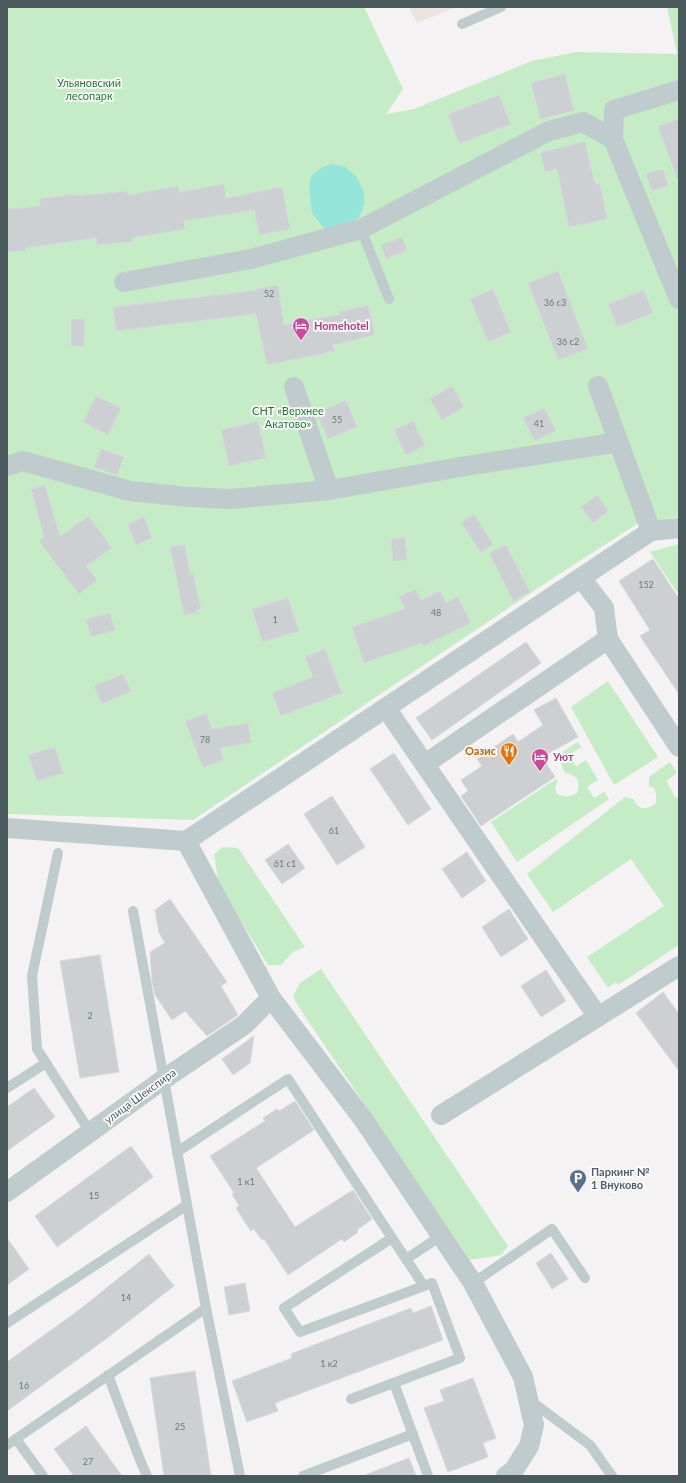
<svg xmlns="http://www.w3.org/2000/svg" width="686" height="1483" viewBox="0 0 686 1483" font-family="Lato,sans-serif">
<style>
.commercial{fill:#e9e4e0}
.green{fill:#c5ecc7}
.water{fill:#96e5da}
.building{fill:#ccd0d2;stroke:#d6dadc}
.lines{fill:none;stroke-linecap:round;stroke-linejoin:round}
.service{stroke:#bfcbcd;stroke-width:10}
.minor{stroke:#bfcbcd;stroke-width:20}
.labels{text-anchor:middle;stroke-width:3.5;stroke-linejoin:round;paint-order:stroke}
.number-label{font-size:9px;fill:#6b787a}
.park-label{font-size:11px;fill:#207a2e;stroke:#fff}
.hotel-label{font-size:11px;font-weight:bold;fill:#b23c85;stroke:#fff;text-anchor:start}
.food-label{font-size:11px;font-weight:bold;fill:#c56008;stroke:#fff;text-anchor:end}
.street-label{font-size:11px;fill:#4b5b5d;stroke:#fff}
.service-label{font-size:11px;font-weight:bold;fill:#4e5e75;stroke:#fff;text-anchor:start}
</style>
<rect width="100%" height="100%" fill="#f4f2f2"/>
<path class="commercial" d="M409,7H456L417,23Z"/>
<g class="green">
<path d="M7,7H364L403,89L386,114L414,109L532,61L576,52L677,54L667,7H679V517L637,524L550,580L193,820L7,814Z"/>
<path d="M679,544V595L650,552Z"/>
<path d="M608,681L658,757L614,785L571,707Z"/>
<path d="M578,742L581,747L569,755L576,766L586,760L598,780L587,787L594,798L604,792L609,799L517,862L491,822L556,779L558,781L555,787L557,794C565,797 570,797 577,793C581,779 577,776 565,773L557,755Z"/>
<path d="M670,762L677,773L666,781L676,798L679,796V945L618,985L616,982L608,988L587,957L664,906L631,859L553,912L527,874L625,797L633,799C639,810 646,811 656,803V795L654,788L649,786V777Z"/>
<path d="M223,847L238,848L305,947L293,952L281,965H268L219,886L214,854Z"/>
<path d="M321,969L508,1246L501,1255L470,1260L298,1006L293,996L300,983Z"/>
</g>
<path class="water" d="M332,164L344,166L357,177L364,192V205L359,217L344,228L325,230L312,213L309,188L311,176L321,168Z"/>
<g class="building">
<path d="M565,74L574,111L540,119L531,83Z"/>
<path d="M499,95L511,124L459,144L448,114Z"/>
<path d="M679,119V178H677L658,126Z"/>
<path d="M585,141L595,184L600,183L607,219L569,227L557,169L545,172L540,153Z"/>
<path d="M663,169L668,186L652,191L646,174Z"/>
<path d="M224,184L226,198L282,187L290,229L259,235L254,210L184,221L185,229L132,238L133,242L97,245L96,238L25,248L26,251L7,252V209L40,206L39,199L74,194V196L128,191V195L178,186L179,192Z"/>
<path d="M402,237L407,250L386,259L381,245Z"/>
<path d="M558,271L588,349L558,360L528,283Z"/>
<path d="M278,285L284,325L340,314L339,312L368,305L375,335L333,345L335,351L267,365L256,314L116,331L113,307L258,290L257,289Z"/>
<path d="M493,289L511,332L488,342L470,299Z"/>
<path d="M644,290L653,313L617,327L608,304Z"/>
<path d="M71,319H85L84,346H71Z"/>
<path d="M452,386L464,407L442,420L430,399Z"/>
<path d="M96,396L121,408L108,435L83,422Z"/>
<path d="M346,400L357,427L328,439L317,413Z"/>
<path d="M544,408L556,431L535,441L523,418Z"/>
<path d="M258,421L266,458L229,466L221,430Z"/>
<path d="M413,421L425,445L406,455L394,430Z"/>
<path d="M101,449L124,457L117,475L94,467Z"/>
<path d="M45,485L60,536L89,516L112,548L86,566L97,580L79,594L39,541L44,537L31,489Z"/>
<path d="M597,495L609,511L593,523L581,507Z"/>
<path d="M474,514L493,544L481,552L461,523Z"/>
<path d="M144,517L152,538L136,545L128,524Z"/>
<path d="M405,537L407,560L393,561L391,539Z"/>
<path d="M185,545L190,573H193L201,609L196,611V613L184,615L170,547Z"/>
<path d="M506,545L530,592L513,601L489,553Z"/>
<path d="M653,559L679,599V694L640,636L650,630L619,581Z"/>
<path d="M416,589L421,600L440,591L446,603L458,597L471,623L423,646L422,643L364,663L352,627L405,609L399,597Z"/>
<path d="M288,598L299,631L262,642L252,609Z"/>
<path d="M110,613L115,630L91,637L86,619Z"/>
<path d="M526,642L541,663L432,740L416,718Z"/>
<path d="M325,649L342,693L281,716L272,693L313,677L305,657Z"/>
<path d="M123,674L131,691L102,704L94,686Z"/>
<path d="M556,698L578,737L542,757L555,777L481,826L461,796L468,791L461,780L482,766L477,759L513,734L518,742L543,725L534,710Z"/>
<path d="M206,713L212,729L248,723L251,743L220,748L224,760L203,768L185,721Z"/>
<path d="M55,747L63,773L37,781L28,755Z"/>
<path d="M394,753L431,809L408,825L370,769Z"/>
<path d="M332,796L365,847L337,865L304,814Z"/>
<path d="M288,844L305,868L282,884L265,860Z"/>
<path d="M467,852L486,881L462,898L442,869Z"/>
<path d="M170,899L227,982L221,986L238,1015L207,1036L185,1011L172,1020L155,995L152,981L150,952L165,943L159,933L155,910Z"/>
<path d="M509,909L528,939L501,957L482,927Z"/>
<path d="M100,955L119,1072L80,1078L60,961Z"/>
<path d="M546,970L566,1001L541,1017L521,986Z"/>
<path d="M663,992L679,1014V1071L636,1013Z"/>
<path d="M254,1036L250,1063L233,1075L222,1059Z"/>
<path d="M34,1088L55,1117L7,1151V1107Z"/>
<path d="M295,1101L314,1130L256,1168L295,1227L353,1190L372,1219L357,1230L358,1232L344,1242L342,1239L288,1275L264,1239L262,1240L254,1229L251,1231L246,1224L236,1208L239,1206L232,1194L234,1193L210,1156L265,1121L263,1118L277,1109L279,1111Z"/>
<path d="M131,1146L153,1177L57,1247L35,1216Z"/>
<path d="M7,1238L29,1269L7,1285Z"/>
<path d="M551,1253L568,1279L552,1289L536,1263Z"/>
<path d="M149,1254L174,1286L107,1338L7,1411V1362L79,1310Z"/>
<path d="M245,1283L250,1311L229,1315L224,1287Z"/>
<path d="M431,1306L443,1340L275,1403L278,1411L247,1422L232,1381L292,1358L291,1354L319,1343L411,1308L413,1313Z"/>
<path d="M195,1371L211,1476H164L150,1378Z"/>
<path d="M473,1378L496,1438L483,1443L488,1457L448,1472L424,1408L444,1401L440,1390Z"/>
<path d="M86,1426L122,1476H74L54,1449Z"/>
<path d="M409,1458L416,1476H365V1475Z"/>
</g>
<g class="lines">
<g class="service">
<path d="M462,24L501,7"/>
<path d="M361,229L389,299"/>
<path d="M58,853L32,976L37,1049L90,1132"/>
<path d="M133,911L206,1308L240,1476"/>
<path d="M7,1088L46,1063"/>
<path d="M177,1152L288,1079L392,1238"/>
<path d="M406,1259L441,1236"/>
<path d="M473,1283L552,1229L585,1278"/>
<path d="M7,1323L187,1205"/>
<path d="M108,1375L140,1460L147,1476"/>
<path d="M394,1383L428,1476"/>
<path d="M351,1399L460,1358L432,1283L300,1332L284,1308L392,1238L424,1286"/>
<path d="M531,1401L590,1445L612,1476"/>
<path d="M16,1439L43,1476"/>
<path d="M7,1445L206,1308"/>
<path d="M303,1476L413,1434"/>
</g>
<g class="minor">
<path d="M613,139L614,110L679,90"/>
<path d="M124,282L251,259L361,229L549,131L583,122L613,139L679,299"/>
<path d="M598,386L651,531"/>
<path d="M294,387L329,490"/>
<path d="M7,466L23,461L130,491L188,497L231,499L329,490L460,467L619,442"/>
<path d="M608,639L679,747"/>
<path d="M386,708L598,1017"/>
<path d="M425,764L608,639L604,608L581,578"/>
<path d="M7,828L186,841"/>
<path d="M441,1115L679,966"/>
<path d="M7,1192L164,1079L244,1025L271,998"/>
<path d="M506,1476L514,1470L529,1446L534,1425L523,1377L473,1283L363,1119L271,998L186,841L651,531L679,528"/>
</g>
</g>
<defs>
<g id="hotel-pin" transform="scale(0.9)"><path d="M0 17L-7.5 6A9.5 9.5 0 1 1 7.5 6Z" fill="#d1479c" stroke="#fff"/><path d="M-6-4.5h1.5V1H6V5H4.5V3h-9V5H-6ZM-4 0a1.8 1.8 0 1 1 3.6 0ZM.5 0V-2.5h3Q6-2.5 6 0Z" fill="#fff"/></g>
<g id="restaurant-pin" transform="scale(0.9)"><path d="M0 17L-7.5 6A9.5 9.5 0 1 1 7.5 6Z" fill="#e8710a" stroke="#fff"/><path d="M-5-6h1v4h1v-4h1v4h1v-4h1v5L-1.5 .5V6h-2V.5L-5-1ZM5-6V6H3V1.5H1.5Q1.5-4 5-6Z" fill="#fff"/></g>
<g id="parking-pin" transform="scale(0.9)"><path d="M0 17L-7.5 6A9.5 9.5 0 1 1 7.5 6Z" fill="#5c6f8a" stroke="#fff"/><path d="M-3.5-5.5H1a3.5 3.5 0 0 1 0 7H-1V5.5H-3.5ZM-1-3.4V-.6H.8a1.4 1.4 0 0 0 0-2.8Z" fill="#fff"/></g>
</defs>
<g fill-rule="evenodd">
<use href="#hotel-pin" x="301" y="326"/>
<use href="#restaurant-pin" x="509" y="751"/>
<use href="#hotel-pin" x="540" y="757"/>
<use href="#parking-pin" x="578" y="1178"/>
</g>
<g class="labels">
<g class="number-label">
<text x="269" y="297">52</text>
<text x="555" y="306">36 с3</text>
<text x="568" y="345">36 с2</text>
<text x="337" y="423">55</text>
<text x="539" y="427">41</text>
<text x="646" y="588">152</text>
<text x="436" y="616">48</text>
<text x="275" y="623">1</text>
<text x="205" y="743">78</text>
<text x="334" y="834">61</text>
<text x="285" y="867">61 с1</text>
<text x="90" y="1019">2</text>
<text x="246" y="1185">1 к1</text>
<text x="94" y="1199">15</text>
<text x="126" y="1301">14</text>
<text x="329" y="1367">1 к2</text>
<text x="24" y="1389">16</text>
<text x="180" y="1430">25</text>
<text x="88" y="1465">27</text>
</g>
<g class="park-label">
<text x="89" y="87">Ульяновский<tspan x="89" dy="13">лесопарк</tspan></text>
<text x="288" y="415">СНТ «Верхнее<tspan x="288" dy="13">Акатово»</tspan></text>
</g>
<g class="hotel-label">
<text x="314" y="330">Homehotel</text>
<text x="553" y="761">Уют</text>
</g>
<g class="food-label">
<text x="496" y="755">Оазис</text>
</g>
<g class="street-label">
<text transform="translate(140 1096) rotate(-36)" y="4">улица Шекспира</text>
</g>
<g class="service-label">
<text x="591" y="1176">Паркинг №<tspan x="591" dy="13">1 Внуково</tspan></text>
</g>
</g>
<rect width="686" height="1483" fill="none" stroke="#4b5b5d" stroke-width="16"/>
</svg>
